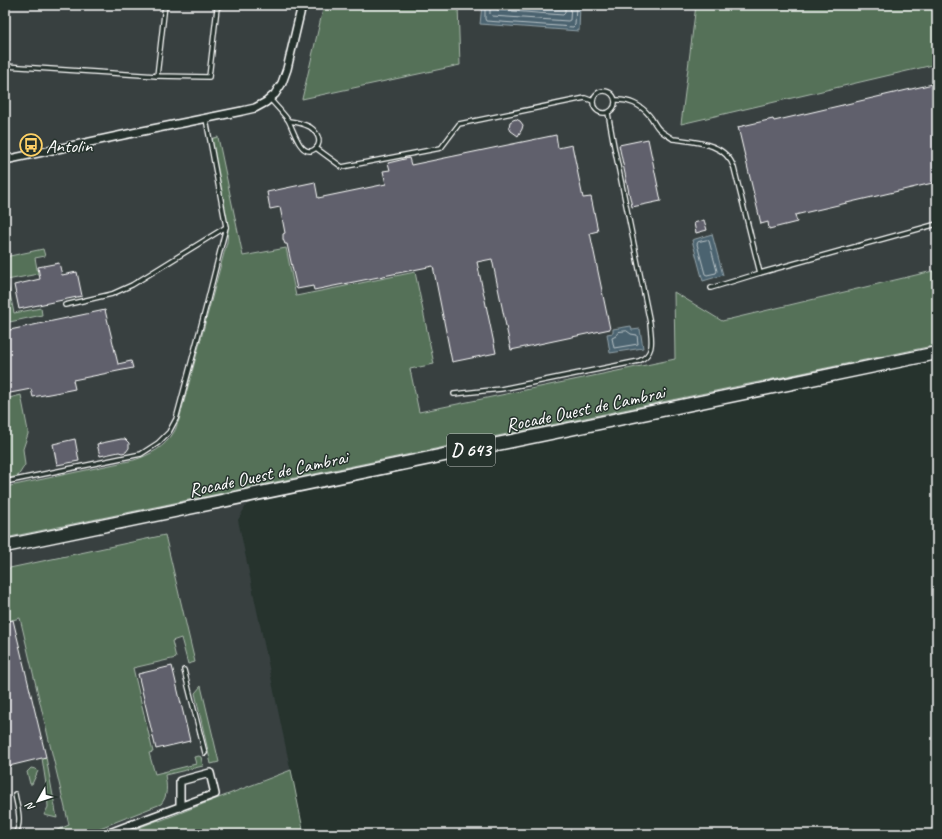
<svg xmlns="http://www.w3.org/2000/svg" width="942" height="839" viewBox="0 0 942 839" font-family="Caveat,sans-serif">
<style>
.built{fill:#374040}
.green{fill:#547158;stroke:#aab8ac}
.water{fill:#4b6470;stroke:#93a2a9}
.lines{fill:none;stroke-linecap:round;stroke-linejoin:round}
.shore{stroke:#b7c1c6;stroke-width:1}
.building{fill:#60606c;stroke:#fff}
.service-casing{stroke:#fff;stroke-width:6}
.minor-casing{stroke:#fff;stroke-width:10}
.trunk-casing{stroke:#fff;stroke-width:15}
.service{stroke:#26332d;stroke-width:3.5}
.minor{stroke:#26332d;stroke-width:7}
.trunk{stroke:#26332d;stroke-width:12}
.labels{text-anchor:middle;stroke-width:3;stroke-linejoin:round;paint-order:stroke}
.shield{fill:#26332d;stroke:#bec2c0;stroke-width:1}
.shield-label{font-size:18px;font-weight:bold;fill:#fff}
.poi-label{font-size:19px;fill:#fff;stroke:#26332d;text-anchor:start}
.street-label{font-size:19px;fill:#fff;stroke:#26332d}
</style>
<rect width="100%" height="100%" fill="#26332d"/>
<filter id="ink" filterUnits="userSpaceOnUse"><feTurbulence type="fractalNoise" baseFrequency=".025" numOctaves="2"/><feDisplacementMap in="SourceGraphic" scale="8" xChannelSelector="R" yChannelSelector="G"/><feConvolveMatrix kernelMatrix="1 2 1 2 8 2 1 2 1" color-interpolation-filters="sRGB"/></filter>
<g filter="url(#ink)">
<path class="built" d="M5,5H937V270L722,321L674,293L675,359L419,413L282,441L238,520L304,834H5Z"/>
<g class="green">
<path d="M324,5H458L460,65L302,99Z"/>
<path d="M696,5H937V64L681,124Z"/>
<path d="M218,137L243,256L286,248L296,296L415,272L434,364L410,369L419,412L675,359L674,292L722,321L937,270V345L5,538V487L134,460C150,455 165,447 174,432C176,429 177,424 179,420L227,242L228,230L210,144V139Z"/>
<path d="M43,249L45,256L35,258L38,274L7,280L14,313L41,308L42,315L5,323V257Z"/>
<path d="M21,395L28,431V434L23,449L25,465L18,476L5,479V399Z"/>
<path d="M165,535L195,662L188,664L181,638L172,641L176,658L133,668L153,752L149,753L155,774L196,764L194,757L199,756L201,757L203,766L165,775C167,786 168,796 161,804L85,834H48L69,825L20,618L5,622V569Z"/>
<path d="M201,686L219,762L211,764L195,693Z"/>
<path d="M46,757L57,818L44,815L48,807L47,791L42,758Z"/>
<path d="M31,768L36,769L38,771L32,784H30L27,772Z"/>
<path d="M291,770L304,834H122L159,820V821Z"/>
</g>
<g class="water">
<path d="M482,5H580L579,31L480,24Z"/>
<path d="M712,234L723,275L703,281L692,240Z"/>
<path d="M631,326L632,330L640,329L643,348L610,353L607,334L613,333V329Z"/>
</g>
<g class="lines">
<g class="shore">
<path d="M485,5V19L486,21L573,27L575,25L576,5"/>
<path d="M490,5V14L492,16L568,21L570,20L571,5"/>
<path d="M496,5V9L498,10L563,15L565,13V5"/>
<path d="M707,240L709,241L717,271L716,273L707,275L705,274L697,244L698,242Z"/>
<path d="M627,331L631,334L637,335L638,344L614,348L612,338L616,336L618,332Z"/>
</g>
</g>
<g class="building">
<path d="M937,83V182L795,215L797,222L769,229L768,222L761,224L738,127L773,119L774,121Z"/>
<path d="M516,119L520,121L523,125L522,129L518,136L511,131L509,127L510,122L513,120Z"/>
<path d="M556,135L558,148L572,145L583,198L591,197L598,231L590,233L610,329L511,350L492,259L477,262L496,353L452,362L433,266L314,290L313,286L297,289L287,244H285L283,239V234L285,233L280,207L270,209L267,192L315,182L318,198L386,184L383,171L390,170L388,163L409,158L411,165Z"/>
<path d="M648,139L661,201L632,207L619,145Z"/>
<path d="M704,220L707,230L696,233L694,223Z"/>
<path d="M59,263L62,275L77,272L82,296L19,309L14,285L40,279L38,267Z"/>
<path d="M105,310L118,364L131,361L133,368L73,380L75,389L60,392L33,397L31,389L5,394V331Z"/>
<path d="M75,439L79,461L57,465L53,444Z"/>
<path d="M121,439H125L129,443V448L126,452L122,453L119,452L100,456L97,444Z"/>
<path d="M13,620L46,757L5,767V622Z"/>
<path d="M172,666L190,741L156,749L138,674Z"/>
</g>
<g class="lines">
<g class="service-casing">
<g id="service">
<path d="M5,66L157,76L209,77L217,8L222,5"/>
<path d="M157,76L165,5"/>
<circle cx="604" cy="102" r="11"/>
<path d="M270,99C276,106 283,113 288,120C293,128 299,153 311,151C314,150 314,150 316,148C323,141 316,131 310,127C304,124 296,122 289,121"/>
<path d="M615,100C628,99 641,105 649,115C653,119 655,126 660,130C664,134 669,136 673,139C696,142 726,143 734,168L760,273L937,224"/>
<path d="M316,148L342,167L441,148L459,124L585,98L593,101"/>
<path d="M711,288L760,273"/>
<path d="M65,305L112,294L132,285L226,227"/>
<path d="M454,394L501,389L639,361C656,353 651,339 650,323L614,146L608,113"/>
<path d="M5,482L141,454L158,443L169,432L176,419L207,303L226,227L206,119"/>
<path d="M184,670L205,753"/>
<path d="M15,794C17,807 23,822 15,834"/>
</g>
</g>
<g class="minor-casing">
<g id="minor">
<path d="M5,160L123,135L242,111L255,108L266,102L275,94L282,83L287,69L302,5"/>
<path d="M107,834C143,820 179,807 215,794L210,773L180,781V807"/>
</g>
</g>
<g class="trunk-casing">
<path id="trunk" d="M5,546L937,353"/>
</g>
<use href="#service" class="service"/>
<use href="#minor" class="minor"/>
<use href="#trunk" class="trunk"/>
</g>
</g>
<defs>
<g id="bus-ring" transform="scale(1.15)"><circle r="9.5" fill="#26332d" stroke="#ffd166" stroke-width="1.5"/><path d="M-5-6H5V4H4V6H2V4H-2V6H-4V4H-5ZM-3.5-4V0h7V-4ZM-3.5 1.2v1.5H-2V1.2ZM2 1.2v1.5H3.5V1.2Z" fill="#ffd166"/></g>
</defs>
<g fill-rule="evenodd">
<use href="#bus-ring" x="31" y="145"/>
</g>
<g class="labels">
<rect class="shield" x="447" y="434" width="48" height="32" rx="3"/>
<g class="shield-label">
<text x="471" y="456">D 643</text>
</g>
<g class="poi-label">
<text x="46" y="152">Antolin</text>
</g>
<g class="street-label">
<text transform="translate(585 408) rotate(-12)" y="7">Rocade Ouest de Cambrai</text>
<text transform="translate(268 473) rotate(-12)" y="7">Rocade Ouest de Cambrai</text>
</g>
</g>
<rect width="942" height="839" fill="none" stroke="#26332d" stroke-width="20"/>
<rect x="10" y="10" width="922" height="819" fill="none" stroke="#fff" stroke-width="1.5" filter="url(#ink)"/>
<g transform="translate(38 801) rotate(231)" stroke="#26332d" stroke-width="3" paint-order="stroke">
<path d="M0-3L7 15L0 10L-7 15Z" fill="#ffffff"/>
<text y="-6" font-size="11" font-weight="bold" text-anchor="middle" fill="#ffffff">N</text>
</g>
</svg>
